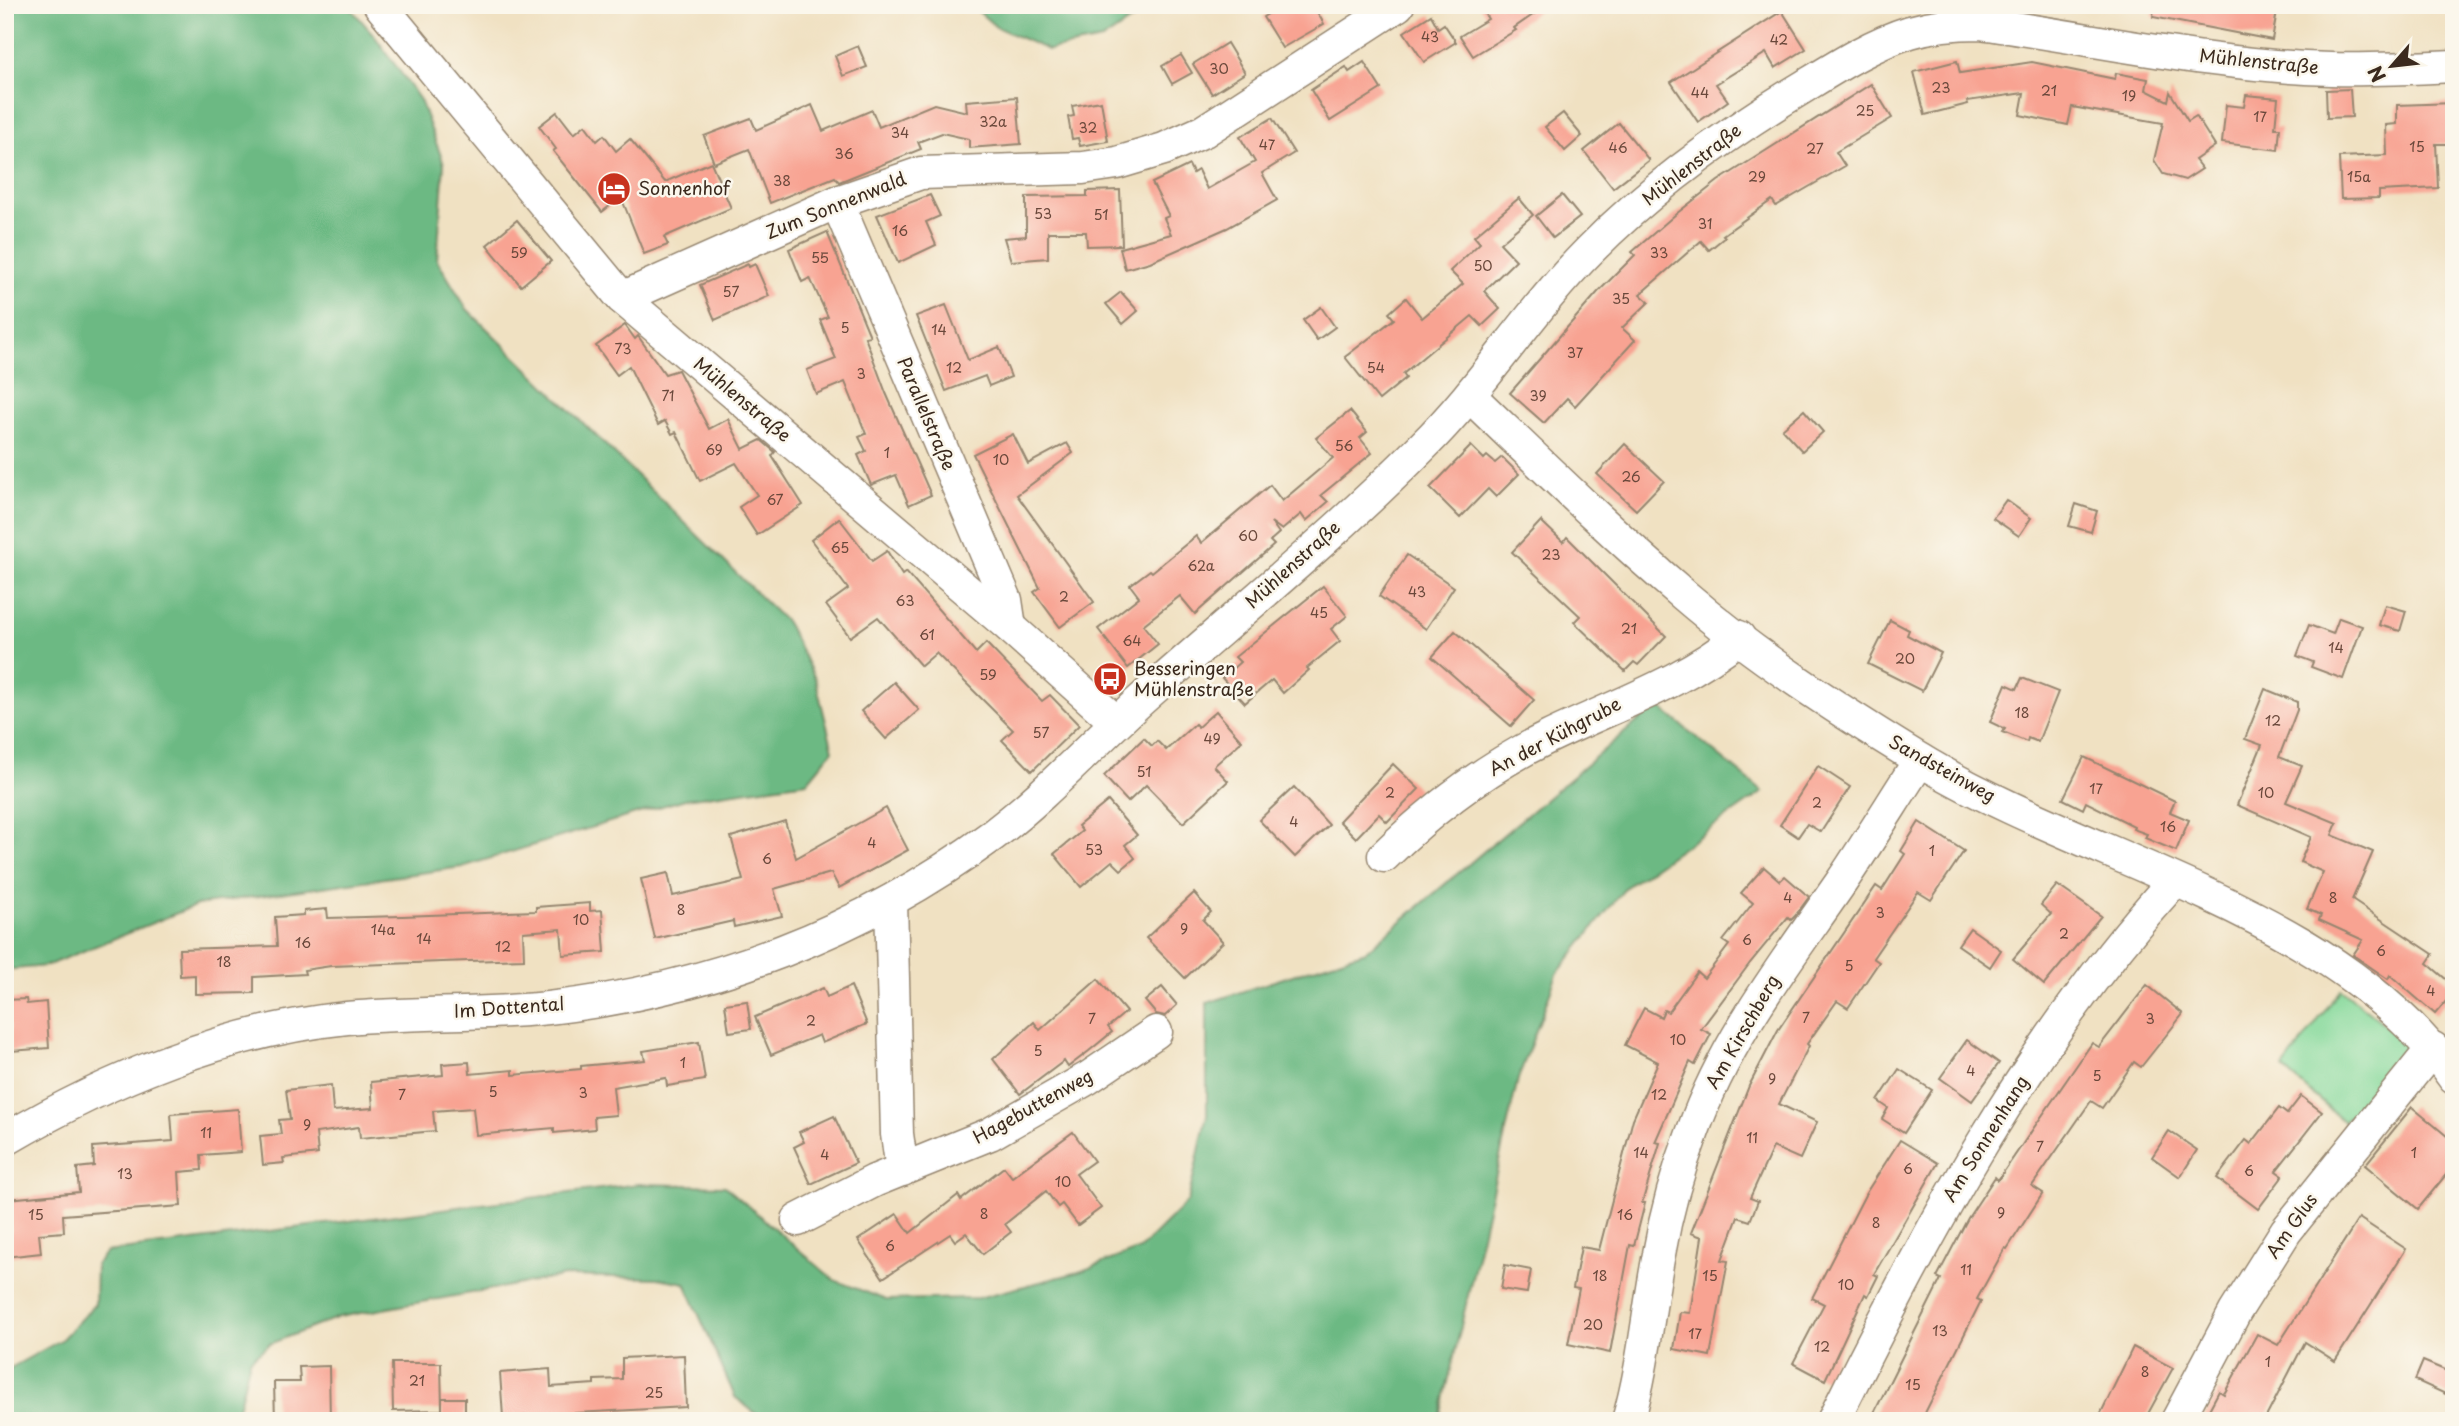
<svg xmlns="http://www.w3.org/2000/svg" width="2459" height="1426" viewBox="0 0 2459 1426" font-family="'Playpen Sans',sans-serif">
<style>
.green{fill:#86d99b;stroke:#60825c;stroke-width:2}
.forest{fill:#6cb983;stroke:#547250;stroke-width:2}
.building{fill:#f8a392}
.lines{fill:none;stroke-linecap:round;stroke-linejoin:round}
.minor-casing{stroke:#968670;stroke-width:35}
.minor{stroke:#fff;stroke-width:32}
.labels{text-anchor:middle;stroke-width:5;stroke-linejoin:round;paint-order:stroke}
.number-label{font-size:14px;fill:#6a483b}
.street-label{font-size:18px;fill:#3b2a1e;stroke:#fbf7ec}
.poi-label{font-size:18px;fill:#3b2a1e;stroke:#fbf7ec;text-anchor:start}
</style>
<rect width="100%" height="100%" fill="#fbf7ec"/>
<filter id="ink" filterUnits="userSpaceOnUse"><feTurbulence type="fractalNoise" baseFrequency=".0143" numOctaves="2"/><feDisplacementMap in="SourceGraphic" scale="14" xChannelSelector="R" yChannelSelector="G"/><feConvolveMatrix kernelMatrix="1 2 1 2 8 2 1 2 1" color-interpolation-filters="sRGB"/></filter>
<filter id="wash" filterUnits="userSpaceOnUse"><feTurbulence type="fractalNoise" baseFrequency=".00686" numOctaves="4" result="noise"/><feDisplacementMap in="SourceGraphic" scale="28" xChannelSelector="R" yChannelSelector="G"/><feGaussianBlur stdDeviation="1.57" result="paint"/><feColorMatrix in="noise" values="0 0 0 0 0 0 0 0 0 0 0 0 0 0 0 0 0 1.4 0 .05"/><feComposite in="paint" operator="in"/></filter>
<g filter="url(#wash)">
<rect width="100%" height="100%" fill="#f0e1c2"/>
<path class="green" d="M2341,989L2406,1042V1053L2402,1061L2344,1122L2283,1068Z"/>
<g class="forest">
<path d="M5,5H348L374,35L420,100L444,164L437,260L467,309L786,622L815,678L833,750L807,782L685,799L462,867L197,905L46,966L5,970Z"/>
<path d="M971,5H1154L1102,40L1048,50L996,27Z"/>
<path d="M1657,705L1763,792L1626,887L1557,974L1518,1079L1439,1421H765L735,1397L685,1283L658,1278L565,1276L339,1317L269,1344L250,1360L235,1421H5V1371L61,1340L95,1304L96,1264L106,1252L639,1184L725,1186L834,1280L886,1300L978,1298L1079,1272L1140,1249L1188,1201L1207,1115V1003L1366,951Z"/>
</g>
<g id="blocks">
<g class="building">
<path d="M1283,5H1313L1324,24L1282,48L1263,17Z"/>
<path d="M1479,5H1547L1514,28L1516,30L1473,56L1460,36L1488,19Z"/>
<path d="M2154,5H2278L2272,40L2153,17Z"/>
<path d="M1782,11L1806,49L1775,68L1766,53L1716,84L1728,101L1698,122L1671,82Z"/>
<path d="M1431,15L1438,28L1444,24L1456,42L1424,62L1404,32Z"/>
<path d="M1227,43L1245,73L1212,94L1193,64Z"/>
<path d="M858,46L867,67L843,76L835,56Z"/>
<path d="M1181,55L1192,73L1172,84L1162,66Z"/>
<path d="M1957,61L1960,73L2032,62L2115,79L2116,73L2148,79L2146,90L2168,101L2170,92L2188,121L2196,116L2215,146L2195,160L2202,169L2185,180L2163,174L2154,160L2163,123L2072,107L2068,125L2020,115L2024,93L1967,101L1968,104L1925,115L1914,72Z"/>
<path d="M1364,62L1381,89L1330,121L1311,90L1346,67L1349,72Z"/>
<path d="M1871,84L1892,118L1836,152L1845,166L1776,206L1772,200L1723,235L1725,237L1709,250L1701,241L1640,294L1649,302L1622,328L1635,340L1575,406L1567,398L1544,423L1510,393L1598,292L1635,255L1632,252L1676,214L1718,181Z"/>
<path d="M2350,89L2352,117L2327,118L2326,90Z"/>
<path d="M2246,95L2278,98L2275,128H2280L2278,150L2222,143L2226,105L2244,107Z"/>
<path d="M1017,97L1021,144L969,148V139L942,133L918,142L921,149L839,182L835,177L770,203L749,149L714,163L704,136L751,118L756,130L812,105L823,131L872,110L879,127L934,104L967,112L966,101Z"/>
<path d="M1101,101L1108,141L1080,146L1078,138L1072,139L1068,117L1074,116L1072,106Z"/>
<path d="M2454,103V144H2436L2438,188L2379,191V198L2341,199L2339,157L2387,155L2386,125L2397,124V105Z"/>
<path d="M557,112L574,134L585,125L597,141L604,135L616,151L630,139L665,182L711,162L731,208L664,237L668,245L644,254L621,197L602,212L553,151L556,149L539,126Z"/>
<path d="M1563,113L1582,136L1565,151L1545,127Z"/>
<path d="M1272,118L1294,153L1262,173L1277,200L1227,228L1150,262L1125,269L1120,248L1171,234L1164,218L1169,216L1152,183L1189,165L1193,173L1198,170L1207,189L1255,162L1240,137Z"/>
<path d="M1619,123L1649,160L1613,188L1584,151Z"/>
<path d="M1120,190L1122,245L1087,246L1086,232H1048V258L1011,261L1004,238L1026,236V197L1087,196V191Z"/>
<path d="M930,195L940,216L926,222L936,245L898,263L877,215Z"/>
<path d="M1562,195L1580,217L1553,238L1536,216Z"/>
<path d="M1519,198L1533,215L1500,243L1516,260L1484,291L1500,309L1482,326L1472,316L1403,374L1406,378L1379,400L1345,357L1394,319L1389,313L1406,298L1422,318L1463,284L1450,271L1480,243L1474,236Z"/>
<path d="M517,220L551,261L521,286L487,245Z"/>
<path d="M827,232L870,336L865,337L886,393L931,495L909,505L896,475L871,485L858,455L866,451L859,437L866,434L845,382L816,394L807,370L836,359L820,320L828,317L810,278L802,282L789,249Z"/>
<path d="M748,264L749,267L755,264L769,296L715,320L700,285Z"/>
<path d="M1121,292L1138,311L1123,324L1106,304Z"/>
<path d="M946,305L968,360L999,347L1011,377L989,386L985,376L946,391L916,316Z"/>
<path d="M1321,307L1335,327L1317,340L1303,320Z"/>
<path d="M625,325L635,339L638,336L665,374L678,370L709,429L728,419L743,449L761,440L775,452L772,456L803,505L757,535L739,507L757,495L736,463L700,481L676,432L672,434L665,421L658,425L629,366L617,375L596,346Z"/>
<path d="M1804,410L1823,432L1802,451L1782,429Z"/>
<path d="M1350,411L1367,432L1360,438L1372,453L1321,495L1328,502L1306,521L1301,514L1282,530L1271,522L1279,533L1270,541L1274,545L1195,614L1180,596L1143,625L1158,644L1128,668L1098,629L1139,597L1130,585L1150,570L1152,572L1196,536L1201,543L1270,485L1282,501L1333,458L1316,438Z"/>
<path d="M1013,434L1028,464L1067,443L1073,453L1017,495L1094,602L1060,627L1034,592L1040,588L973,454Z"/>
<path d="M1625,444L1664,481L1636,510L1597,474Z"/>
<path d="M1471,446L1484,459L1487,456L1495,463L1502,457L1519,474L1496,497L1488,489L1460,518L1430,488Z"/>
<path d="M2006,500L2031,518L2019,536L1993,518Z"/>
<path d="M2076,504L2097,511L2091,532L2069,526Z"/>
<path d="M839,518L872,561L887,551L902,575L906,572L976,653L986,643L1042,701L1050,695L1079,725L1032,771L1002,740L1013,730L936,653L921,666L878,617L850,637L826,605L848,589L811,540Z"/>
<path d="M1541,521L1563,542L1567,537L1666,636L1638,665L1634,662L1625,671L1574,622L1580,616L1512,552Z"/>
<path d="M1407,555L1454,587L1426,629L1379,596Z"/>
<path d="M1323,586L1347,616L1331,629L1340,641L1307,668L1309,670L1283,693L1272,680L1245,703L1222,678L1240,662L1235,657Z"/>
<path d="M2385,605L2406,611L2400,631L2379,625Z"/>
<path d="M2339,618L2362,626L2343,679L2311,667L2313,662L2297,656L2309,625L2333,634Z"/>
<path d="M1890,620L1909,630L1907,635L1941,653L1922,691L1868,664Z"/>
<path d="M1455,631L1534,700L1511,726L1432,657Z"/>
<path d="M2022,678L2058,692L2038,742L2028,738L2027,742L2003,732L2005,729L1990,722L2006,684L2017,689Z"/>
<path d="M894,682L919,710L886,739L861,711Z"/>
<path d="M2265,689L2297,702V710L2279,757L2302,766L2286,802L2337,823L2332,835L2373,852L2352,900L2433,954L2427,963L2454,986V992L2435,1014L2390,975L2388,979L2353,955L2363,940L2319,920L2321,915L2307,909L2323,872L2300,862L2311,837L2237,805L2262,745L2245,739Z"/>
<path d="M1216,711L1242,741L1214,766L1228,781L1183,823L1146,785L1128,802L1104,776L1144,738L1152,746L1157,741L1166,750L1195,724L1198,727Z"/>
<path d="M2084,757L2175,801L2170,812L2189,820L2176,851L2145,838L2147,834L2133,829L2134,826L2086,802L2083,809L2063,799Z"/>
<path d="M1393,764L1419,789L1387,822L1379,814L1356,838L1339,821Z"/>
<path d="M1818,766L1850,787L1821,832L1807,824L1798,837L1780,825Z"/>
<path d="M1294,787L1329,825L1295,857L1259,820Z"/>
<path d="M1108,801L1137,835L1125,845L1135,858L1121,870L1112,861L1081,887L1054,854L1082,831L1078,826Z"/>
<path d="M886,808L908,850L839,888L831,873L774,889L782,916L734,927L733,921L655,939L641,879L668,873L673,896L743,880L731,837L785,821L796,858Z"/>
<path d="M1919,822L1964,851L1931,900L1918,892L1873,958L1879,962L1848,1008L1837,1001L1807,1044L1809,1046L1779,1104L1817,1122L1800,1159L1773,1147L1750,1198L1758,1201L1750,1221L1738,1217L1722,1260L1728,1261L1710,1356L1674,1349L1680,1312L1690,1313L1702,1237L1691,1233L1749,1086L1778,1030L1876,886L1882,890L1905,854L1901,851Z"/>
<path d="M1764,867L1780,881L1785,876L1809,897L1795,916L1791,920L1788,917L1750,963L1701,1029L1711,1034L1695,1065L1690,1062L1655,1142L1660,1143L1642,1203H1645L1634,1246L1630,1245L1610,1353L1568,1344L1579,1289L1573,1288L1581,1247L1599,1250L1633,1119L1658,1062L1625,1045L1644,1008L1661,1017L1664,1010L1668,1012L1697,972L1704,978L1729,945L1723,941L1753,903L1741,893Z"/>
<path d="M2057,885L2101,916L2044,985L2013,959L2051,914L2041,905Z"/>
<path d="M1194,893L1211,912L1203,920L1223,942L1185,978L1146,938Z"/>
<path d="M590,903V911L602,910L605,952L563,955L561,929L523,932L524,959L331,966L304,970L305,974L254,977V993L195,994V975L180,976L179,949L277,946L275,917L304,915V911L327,909L328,918L402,916L536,911V907Z"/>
<path d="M1970,928L2001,950L1990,967L1958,945Z"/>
<path d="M1098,979L1126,1012L1108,1027L1112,1032L1089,1051L1068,1067L1064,1061L1020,1094L993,1059L1034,1022L1040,1030Z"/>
<path d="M2147,985L2183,1014L2141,1067L2134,1062L2102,1108L2091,1101L2032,1186L2043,1193L2007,1249L2005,1248L1977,1299L1981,1301L1921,1421H1870L1941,1279L1937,1277L1968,1218L1995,1177L1998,1180L2092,1043L2099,1047Z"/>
<path d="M851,986L867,1024L822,1043L819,1035L771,1055L755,1017L823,988L827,997Z"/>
<path d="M1162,987L1177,1005L1165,1016L1156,1014L1145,1001Z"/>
<path d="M26,999L27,1004L46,1002L49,1048L11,1051L10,1024L5,1025V1000Z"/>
<path d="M747,1001L751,1029L729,1032L725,1004Z"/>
<path d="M1967,1040L1999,1063L1972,1101L1940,1078Z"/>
<path d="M699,1042L705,1080L667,1086L666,1078L613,1087L616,1115L594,1117L595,1129L554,1133V1128L476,1135L473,1108L433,1111L435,1131L360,1138L359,1127L316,1133L318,1154L283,1158L284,1163L263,1165L260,1136L281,1134L279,1120L290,1119L286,1090L331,1085L333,1111L373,1108L371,1082L443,1075L442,1064L469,1062L470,1074L513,1070V1075L581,1069V1066L645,1060L643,1051Z"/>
<path d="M1899,1069L1932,1090L1904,1133L1882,1119L1888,1108L1878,1101Z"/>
<path d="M2301,1096L2322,1112L2276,1171L2283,1176L2258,1209L2217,1178L2246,1140L2251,1144L2279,1108L2287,1114Z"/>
<path d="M2412,1107L2454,1142V1165L2418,1209L2365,1165Z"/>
<path d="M238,1109L241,1152L201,1155L202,1170L179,1172L181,1206L63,1215L64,1232L39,1234L41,1253L5,1257V1232H11L8,1199L79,1192L77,1168L94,1166L93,1147L173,1141L171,1114Z"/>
<path d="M834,1116L856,1163L811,1184L794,1147L804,1142L799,1132Z"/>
<path d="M2169,1131L2197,1150L2180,1177L2152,1157Z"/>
<path d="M1073,1132L1094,1161L1076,1174L1101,1208L1078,1225L1062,1204L1058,1207L1046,1191L1005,1224L1011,1232L983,1254L966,1233L955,1241L950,1234L883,1278L858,1240L897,1214L910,1233L958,1195L961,1200L1004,1167L1012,1177Z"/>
<path d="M1900,1140L1938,1163L1874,1274L1878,1276L1868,1296L1865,1294L1825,1380L1793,1363L1824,1304L1812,1298L1866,1193Z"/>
<path d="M2359,1218L2406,1249L2335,1361L2305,1342L2264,1421H2203L2219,1391L2224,1394L2257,1334L2278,1345Z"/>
<path d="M1505,1265L1531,1270L1527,1293L1501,1289Z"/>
<path d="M2133,1347L2173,1368L2144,1421H2097Z"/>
<path d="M684,1355L686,1407L503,1417L500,1373L550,1369L551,1387L594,1384V1380L622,1379V1358Z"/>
<path d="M2423,1361L2454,1374V1398L2415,1380Z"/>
<path d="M392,1363H441L442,1410L393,1411Z"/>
<path d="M329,1366L330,1421H275L274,1382H300L299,1367Z"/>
<rect x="442" y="1398" width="23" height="21"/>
</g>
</g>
</g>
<g filter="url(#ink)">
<use href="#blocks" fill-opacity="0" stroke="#968670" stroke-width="2"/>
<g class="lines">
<g class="minor-casing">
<g id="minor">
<path d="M380,5L622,298L1010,627L1116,722"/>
<path d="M837,202L1006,600L1010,627"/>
<path d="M622,298L837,202L921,173L1083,168L1117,163L1164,149L1204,131L1398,5"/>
<path d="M1470,396C1540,463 1610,532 1684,595C1755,656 1837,709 1917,758C2088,863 2334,907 2454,1078"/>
<path d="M1384,856C1432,809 1486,768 1547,738C1610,707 1684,683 1739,637"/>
<path d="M891,901L897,1134L902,1170"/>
<path d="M5,1140C108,1079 228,1030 347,1018C414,1012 481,1015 548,1008C710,990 862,932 993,835C1045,796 1093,743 1141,700C1235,616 1334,536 1422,447C1484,386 1529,311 1590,250C1653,186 1729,132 1805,86C1839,65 1872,44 1910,32C1933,25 1956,23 1980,23C2096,39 2213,66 2331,69C2371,70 2413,68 2454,66"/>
<path d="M798,1220L874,1181L990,1134L1088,1078L1156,1032"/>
<path d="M1628,1421C1644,1366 1648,1310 1659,1254C1666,1213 1678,1170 1693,1131C1726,1038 1787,961 1842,881C1869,841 1894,800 1920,760"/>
<path d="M1833,1421C1928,1229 2030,1040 2174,881"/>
<path d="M2177,1421L2235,1312L2286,1231L2433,1048"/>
</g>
</g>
<use href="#minor" class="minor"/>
</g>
</g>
<defs>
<g id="hotel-disc" transform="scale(1.75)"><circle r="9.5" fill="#c8321e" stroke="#fbf7ec"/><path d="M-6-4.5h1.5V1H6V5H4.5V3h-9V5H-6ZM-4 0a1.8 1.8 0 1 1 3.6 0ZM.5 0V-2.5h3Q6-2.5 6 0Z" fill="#fff"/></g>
<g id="bus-disc" transform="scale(1.75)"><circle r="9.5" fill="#c8321e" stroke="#fbf7ec"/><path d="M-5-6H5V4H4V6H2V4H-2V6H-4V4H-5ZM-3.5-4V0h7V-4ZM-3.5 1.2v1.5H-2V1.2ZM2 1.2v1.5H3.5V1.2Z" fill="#fff"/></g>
</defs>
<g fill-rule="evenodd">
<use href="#hotel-disc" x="614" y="189"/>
<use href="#bus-disc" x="1110" y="679"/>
</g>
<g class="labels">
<g class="number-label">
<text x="1430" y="42">43</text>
<text x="1779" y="45">42</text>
<text x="1219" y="74">30</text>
<text x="1941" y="93">23</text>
<text x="2049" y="96">21</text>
<text x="1700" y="98">44</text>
<text x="2129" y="101">19</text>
<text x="1865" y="116">25</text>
<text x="2260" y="122">17</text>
<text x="993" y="127">32a</text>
<text x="1088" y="133">32</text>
<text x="900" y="138">34</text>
<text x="1267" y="150">47</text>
<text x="2417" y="152">15</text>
<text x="1618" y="153">46</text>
<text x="1815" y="154">27</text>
<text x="844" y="159">36</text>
<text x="1757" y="182">29</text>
<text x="2359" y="182">15a</text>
<text x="782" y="186">38</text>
<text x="1043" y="219">53</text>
<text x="1101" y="220">51</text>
<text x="1705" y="229">31</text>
<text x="900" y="236">16</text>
<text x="519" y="258">59</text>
<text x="1659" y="258">33</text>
<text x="820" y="263">55</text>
<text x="1483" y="271">50</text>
<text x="731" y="297">57</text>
<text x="1621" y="304">35</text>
<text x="845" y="333">5</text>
<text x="939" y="335">14</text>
<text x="623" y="354">73</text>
<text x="1575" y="358">37</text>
<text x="954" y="373">12</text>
<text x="1376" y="373">54</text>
<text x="861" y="379">3</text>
<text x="668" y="401">71</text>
<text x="1538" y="401">39</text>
<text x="1344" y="451">56</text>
<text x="714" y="455">69</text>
<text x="887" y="458">1</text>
<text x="1001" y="465">10</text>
<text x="1631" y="482">26</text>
<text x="775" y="505">67</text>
<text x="1248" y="541">60</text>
<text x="840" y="553">65</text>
<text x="1551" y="560">23</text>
<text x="1201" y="571">62a</text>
<text x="1417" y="597">43</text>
<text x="1064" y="602">2</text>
<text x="905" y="606">63</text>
<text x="1319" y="618">45</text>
<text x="1629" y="634">21</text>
<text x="927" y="640">61</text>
<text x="1132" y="646">64</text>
<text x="2336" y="653">14</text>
<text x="1905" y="664">20</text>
<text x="988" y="680">59</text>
<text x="2022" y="718">18</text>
<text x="2273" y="726">12</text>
<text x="1041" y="738">57</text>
<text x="1212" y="744">49</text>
<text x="1144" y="777">51</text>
<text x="2096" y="794">17</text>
<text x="1390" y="798">2</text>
<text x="2266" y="798">10</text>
<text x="1817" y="808">2</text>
<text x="1294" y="827">4</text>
<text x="2168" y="832">16</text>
<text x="872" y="848">4</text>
<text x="1094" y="855">53</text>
<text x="1932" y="856">1</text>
<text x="767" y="864">6</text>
<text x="1788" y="903">4</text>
<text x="2333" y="903">8</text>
<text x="681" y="915">8</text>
<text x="1880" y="918">3</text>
<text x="581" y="925">10</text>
<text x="1184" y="934">9</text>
<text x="383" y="935">14a</text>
<text x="2064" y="939">2</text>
<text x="424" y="944">14</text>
<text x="1747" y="945">6</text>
<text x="303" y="948">16</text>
<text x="503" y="952">12</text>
<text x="2381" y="956">6</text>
<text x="224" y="967">18</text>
<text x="1849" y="971">5</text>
<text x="2431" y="996">4</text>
<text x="1806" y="1023">7</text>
<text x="1092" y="1024">7</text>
<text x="2150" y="1024">3</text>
<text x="811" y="1026">2</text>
<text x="1678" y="1045">10</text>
<text x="1038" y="1056">5</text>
<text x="683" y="1068">1</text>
<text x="1971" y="1076">4</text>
<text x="2097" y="1081">5</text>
<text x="1772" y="1084">9</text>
<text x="493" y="1097">5</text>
<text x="583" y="1098">3</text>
<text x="402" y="1100">7</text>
<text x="1659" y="1100">12</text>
<text x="307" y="1130">9</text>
<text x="206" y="1138">11</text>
<text x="1752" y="1143">11</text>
<text x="2040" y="1152">7</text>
<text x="1641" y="1158">14</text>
<text x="2414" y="1158">1</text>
<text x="825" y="1160">4</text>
<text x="1908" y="1174">6</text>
<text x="2249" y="1176">6</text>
<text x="125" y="1179">13</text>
<text x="1063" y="1187">10</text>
<text x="2001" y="1218">9</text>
<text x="984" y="1219">8</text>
<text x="36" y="1220">15</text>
<text x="1625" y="1220">16</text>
<text x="1876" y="1228">8</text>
<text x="890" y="1251">6</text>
<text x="1966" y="1275">11</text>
<text x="1600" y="1281">18</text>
<text x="1710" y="1281">15</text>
<text x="1846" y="1290">10</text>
<text x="1593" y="1330">20</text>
<text x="1940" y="1336">13</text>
<text x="1695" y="1339">17</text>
<text x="1822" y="1352">12</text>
<text x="2268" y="1367">1</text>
<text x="2145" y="1377">8</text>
<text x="417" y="1386">21</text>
<text x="1913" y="1390">15</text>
<text x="654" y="1398">25</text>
</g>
<g class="street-label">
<text transform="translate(2259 62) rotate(6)" y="6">Mühlenstraße</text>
<text transform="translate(1692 165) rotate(-38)" y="6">Mühlenstraße</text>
<text transform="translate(836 206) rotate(-22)" y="6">Zum Sonnenwald</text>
<text transform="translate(742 400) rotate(40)" y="6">Mühlenstraße</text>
<text transform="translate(926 414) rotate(67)" y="6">Parallelstraße</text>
<text transform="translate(1293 565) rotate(-42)" y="6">Mühlenstraße</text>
<text transform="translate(1555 737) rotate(-28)" y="6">An der Kühgrube</text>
<text transform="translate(1942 769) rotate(29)" y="6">Sandsteinweg</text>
<text transform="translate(509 1008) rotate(-4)" y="6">Im Dottental</text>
<text transform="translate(1743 1032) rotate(-60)" y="6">Am Kirschberg</text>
<text transform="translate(1033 1107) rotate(-29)" y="6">Hagebuttenweg</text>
<text transform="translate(1986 1139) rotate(-58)" y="6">Am Sonnenhang</text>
<text transform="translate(2292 1226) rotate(-55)" y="6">Am Glus</text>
</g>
<g class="poi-label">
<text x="638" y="195">Sonnenhof</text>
<text x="1134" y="675">Besseringen<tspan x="1134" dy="21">Mühlenstraße</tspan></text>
</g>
</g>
<rect width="2459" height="1426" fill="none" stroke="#fbf7ec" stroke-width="28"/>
<g transform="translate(2392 66) rotate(242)" stroke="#fbf7ec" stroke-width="5" paint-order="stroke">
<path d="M0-5L12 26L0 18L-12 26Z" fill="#3b2a1e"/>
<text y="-10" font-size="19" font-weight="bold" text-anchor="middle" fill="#3b2a1e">N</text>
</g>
</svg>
